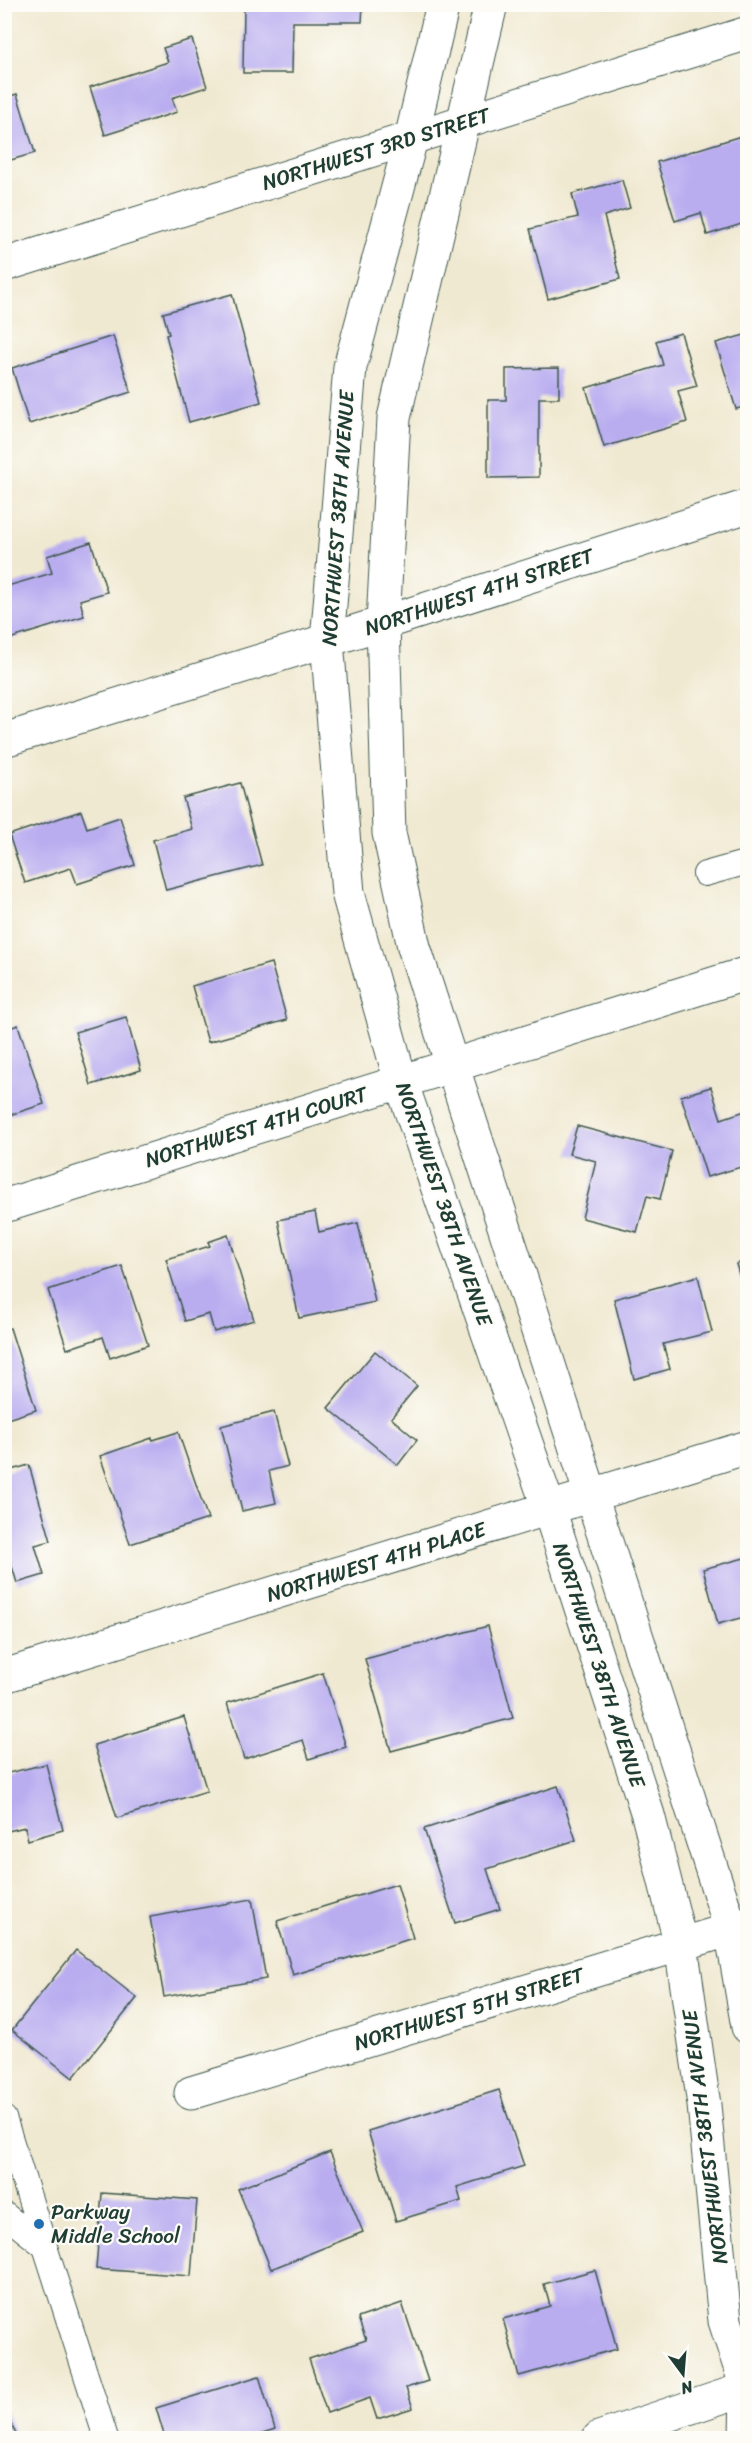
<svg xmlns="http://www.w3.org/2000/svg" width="752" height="2443" viewBox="0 0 752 2443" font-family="Sriracha,sans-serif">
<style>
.building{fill:#b9adf0}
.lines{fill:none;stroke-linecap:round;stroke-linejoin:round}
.lane-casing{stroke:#3e574c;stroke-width:26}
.street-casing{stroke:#3e574c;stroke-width:35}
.lane{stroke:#fff;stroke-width:24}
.street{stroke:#fff;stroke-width:33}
.poi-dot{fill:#1f6fb2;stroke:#fdfcf7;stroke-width:2}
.labels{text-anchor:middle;stroke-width:4.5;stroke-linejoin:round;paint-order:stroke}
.street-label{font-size:21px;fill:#1f3d34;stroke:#fdfcf7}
.poi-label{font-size:21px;fill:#1f3d34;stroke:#fdfcf7;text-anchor:start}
</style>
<rect width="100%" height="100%" fill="#fdfcf7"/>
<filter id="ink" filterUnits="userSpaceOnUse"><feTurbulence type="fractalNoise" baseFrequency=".0167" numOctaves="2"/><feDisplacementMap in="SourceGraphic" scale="12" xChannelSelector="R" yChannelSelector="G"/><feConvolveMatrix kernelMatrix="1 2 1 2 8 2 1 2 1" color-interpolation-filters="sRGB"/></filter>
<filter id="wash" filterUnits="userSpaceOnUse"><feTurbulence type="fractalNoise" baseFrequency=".008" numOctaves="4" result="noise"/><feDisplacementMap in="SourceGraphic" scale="24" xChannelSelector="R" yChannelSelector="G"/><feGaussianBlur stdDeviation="1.35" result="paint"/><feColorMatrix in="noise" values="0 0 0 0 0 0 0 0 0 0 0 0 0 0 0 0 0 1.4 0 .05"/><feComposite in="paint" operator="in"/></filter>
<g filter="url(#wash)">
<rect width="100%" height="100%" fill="#f0e9d1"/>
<g id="blocks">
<g class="building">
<path d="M244,4H363L362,22H293L292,73H243Z"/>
<path d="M192,39L207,87L172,98L177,112L105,135L90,87L168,62L163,48Z"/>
<path d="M17,94L35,153L4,162V98Z"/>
<path d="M741,136L748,159V222L707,235L701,213L675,221L657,162Z"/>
<path d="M622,180L630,208L604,216L620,279L548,299L530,229L578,217L572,194Z"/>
<path d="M232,294L261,402L189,422L166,335L169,334L163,313Z"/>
<path d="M681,333L697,386L678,391L687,422L604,447L586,388L663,365L656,341Z"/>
<path d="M748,334V406L736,409L716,343Z"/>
<path d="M113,336L131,392L29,424L12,368Z"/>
<path d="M559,368V398H539V477L488,478V400H506V369Z"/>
<path d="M91,542L107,592L80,600L84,616L6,640L4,587L52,573L47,556Z"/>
<path d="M240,783L262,865L166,890L153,840L192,829L183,798Z"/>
<path d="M81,811L87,828L120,817L135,865L77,884L71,868L25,883L9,835Z"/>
<path d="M271,963L287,1020L208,1042L192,986Z"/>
<path d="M126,1017L141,1070L91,1085L75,1032Z"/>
<path d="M18,1025L44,1104L4,1117V1030Z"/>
<path d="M711,1087L721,1119L748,1110V1165L707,1177L681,1096Z"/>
<path d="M577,1126L672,1151L660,1199L647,1196L637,1232L582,1218L596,1161L569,1154Z"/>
<path d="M315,1212L319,1232L358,1223L375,1302L299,1318L278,1220Z"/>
<path d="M228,1235L254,1320L214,1332L209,1314L185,1321L166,1259L210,1246L208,1242Z"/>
<path d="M748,1261V1301H747L736,1264Z"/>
<path d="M122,1266L148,1345L110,1358L103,1337L67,1349L48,1290Z"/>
<path d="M698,1276L712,1332L663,1344L670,1369L634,1379L614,1299Z"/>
<path d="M10,1328L36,1410L4,1420V1329Z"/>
<path d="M375,1351L417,1386L391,1418L417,1440L398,1465L328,1408Z"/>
<path d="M274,1412L288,1466L269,1471L276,1503L242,1511L221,1426Z"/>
<path d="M178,1432L208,1519L130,1544L100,1456L152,1438L153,1440Z"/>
<path d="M29,1465L51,1541L35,1545L44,1575L17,1583L4,1540V1472Z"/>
<path d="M748,1557V1616L718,1624L703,1569Z"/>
<path d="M488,1626L513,1718L391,1751L365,1659Z"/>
<path d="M323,1673L346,1747L309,1759L303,1740L244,1759L227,1703Z"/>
<path d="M184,1717L207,1791L117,1818L94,1745Z"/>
<path d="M46,1764L63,1830L28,1840L25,1827L4,1832V1774Z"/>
<path d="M558,1786L576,1840L487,1869L500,1909L455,1923L424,1829Z"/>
<path d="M397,1884L413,1938L293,1975L277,1921Z"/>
<path d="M252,1899L266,1979L164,1997L150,1917Z"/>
<path d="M76,1950L137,1998L73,2078L12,2030Z"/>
<path d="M499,2090L524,2166L457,2187L461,2201L396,2221L368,2131Z"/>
<path d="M330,2152L363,2232L271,2269L238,2189Z"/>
<path d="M102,2193L197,2200L191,2276L96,2269Z"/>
<path d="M595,2270L617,2349L519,2376L503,2319L550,2306L544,2284Z"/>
<path d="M402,2303L428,2381L406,2388L413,2408L377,2419L370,2398L327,2413L309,2359L366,2340L358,2318Z"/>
<path d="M259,2376L275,2429L253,2436V2438H165L156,2408Z"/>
<path d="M4,2407L18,2438H4Z"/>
</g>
</g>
</g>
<g filter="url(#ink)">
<use href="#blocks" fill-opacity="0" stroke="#3e574c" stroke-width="1.5"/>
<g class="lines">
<g class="lane-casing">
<g id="lane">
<path d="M705,874L748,862"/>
<path d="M4,2118L106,2438"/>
<path d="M4,2214L43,2245"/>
</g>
</g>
<g class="street-casing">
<g id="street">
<path d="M443,4L411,139L350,367L327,641L348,893L401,1082L549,1509L648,1815L681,1945L704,2105L725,2321L747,2388L746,2438"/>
<path d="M491,4L394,418L383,623L389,833L414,947L731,1929L748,2027"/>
<path d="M4,265L748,33"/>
<path d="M4,740L383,623L748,506"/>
<path d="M4,1206L748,973"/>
<path d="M4,1676L748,1447"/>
<path d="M191,2093L748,1924"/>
<path d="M599,2438L748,2388"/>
</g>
</g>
<use href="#lane" class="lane"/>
<use href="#street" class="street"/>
</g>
</g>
<circle class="poi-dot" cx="39" cy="2224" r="6"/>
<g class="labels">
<g class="street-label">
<text transform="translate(376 149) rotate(-17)" y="7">NORTHWEST 3RD STREET</text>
<text transform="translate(338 518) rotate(-86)" y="7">NORTHWEST 38TH AVENUE</text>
<text transform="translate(479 592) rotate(-18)" y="7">NORTHWEST 4TH STREET</text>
<text transform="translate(256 1127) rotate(-17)" y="7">NORTHWEST 4TH COURT</text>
<text transform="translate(444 1204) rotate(71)" y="7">NORTHWEST 38TH AVENUE</text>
<text transform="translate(376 1562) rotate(-17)" y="7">NORTHWEST 4TH PLACE</text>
<text transform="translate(599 1665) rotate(72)" y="7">NORTHWEST 38TH AVENUE</text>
<text transform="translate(469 2009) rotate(-17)" y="7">NORTHWEST 5TH STREET</text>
<text transform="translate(705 2137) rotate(-97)" y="7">NORTHWEST 38TH AVENUE</text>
</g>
<g class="poi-label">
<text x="51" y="2219">Parkway<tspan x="51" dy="24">Middle School</tspan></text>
</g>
</g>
<rect width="752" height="2443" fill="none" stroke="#fdfcf7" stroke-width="24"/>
<g transform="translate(683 2374) rotate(164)" stroke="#fdfcf7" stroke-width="4.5" paint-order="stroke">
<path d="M0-4.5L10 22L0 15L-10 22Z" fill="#1f3d34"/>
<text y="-9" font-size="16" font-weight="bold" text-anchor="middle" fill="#1f3d34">N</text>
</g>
</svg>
